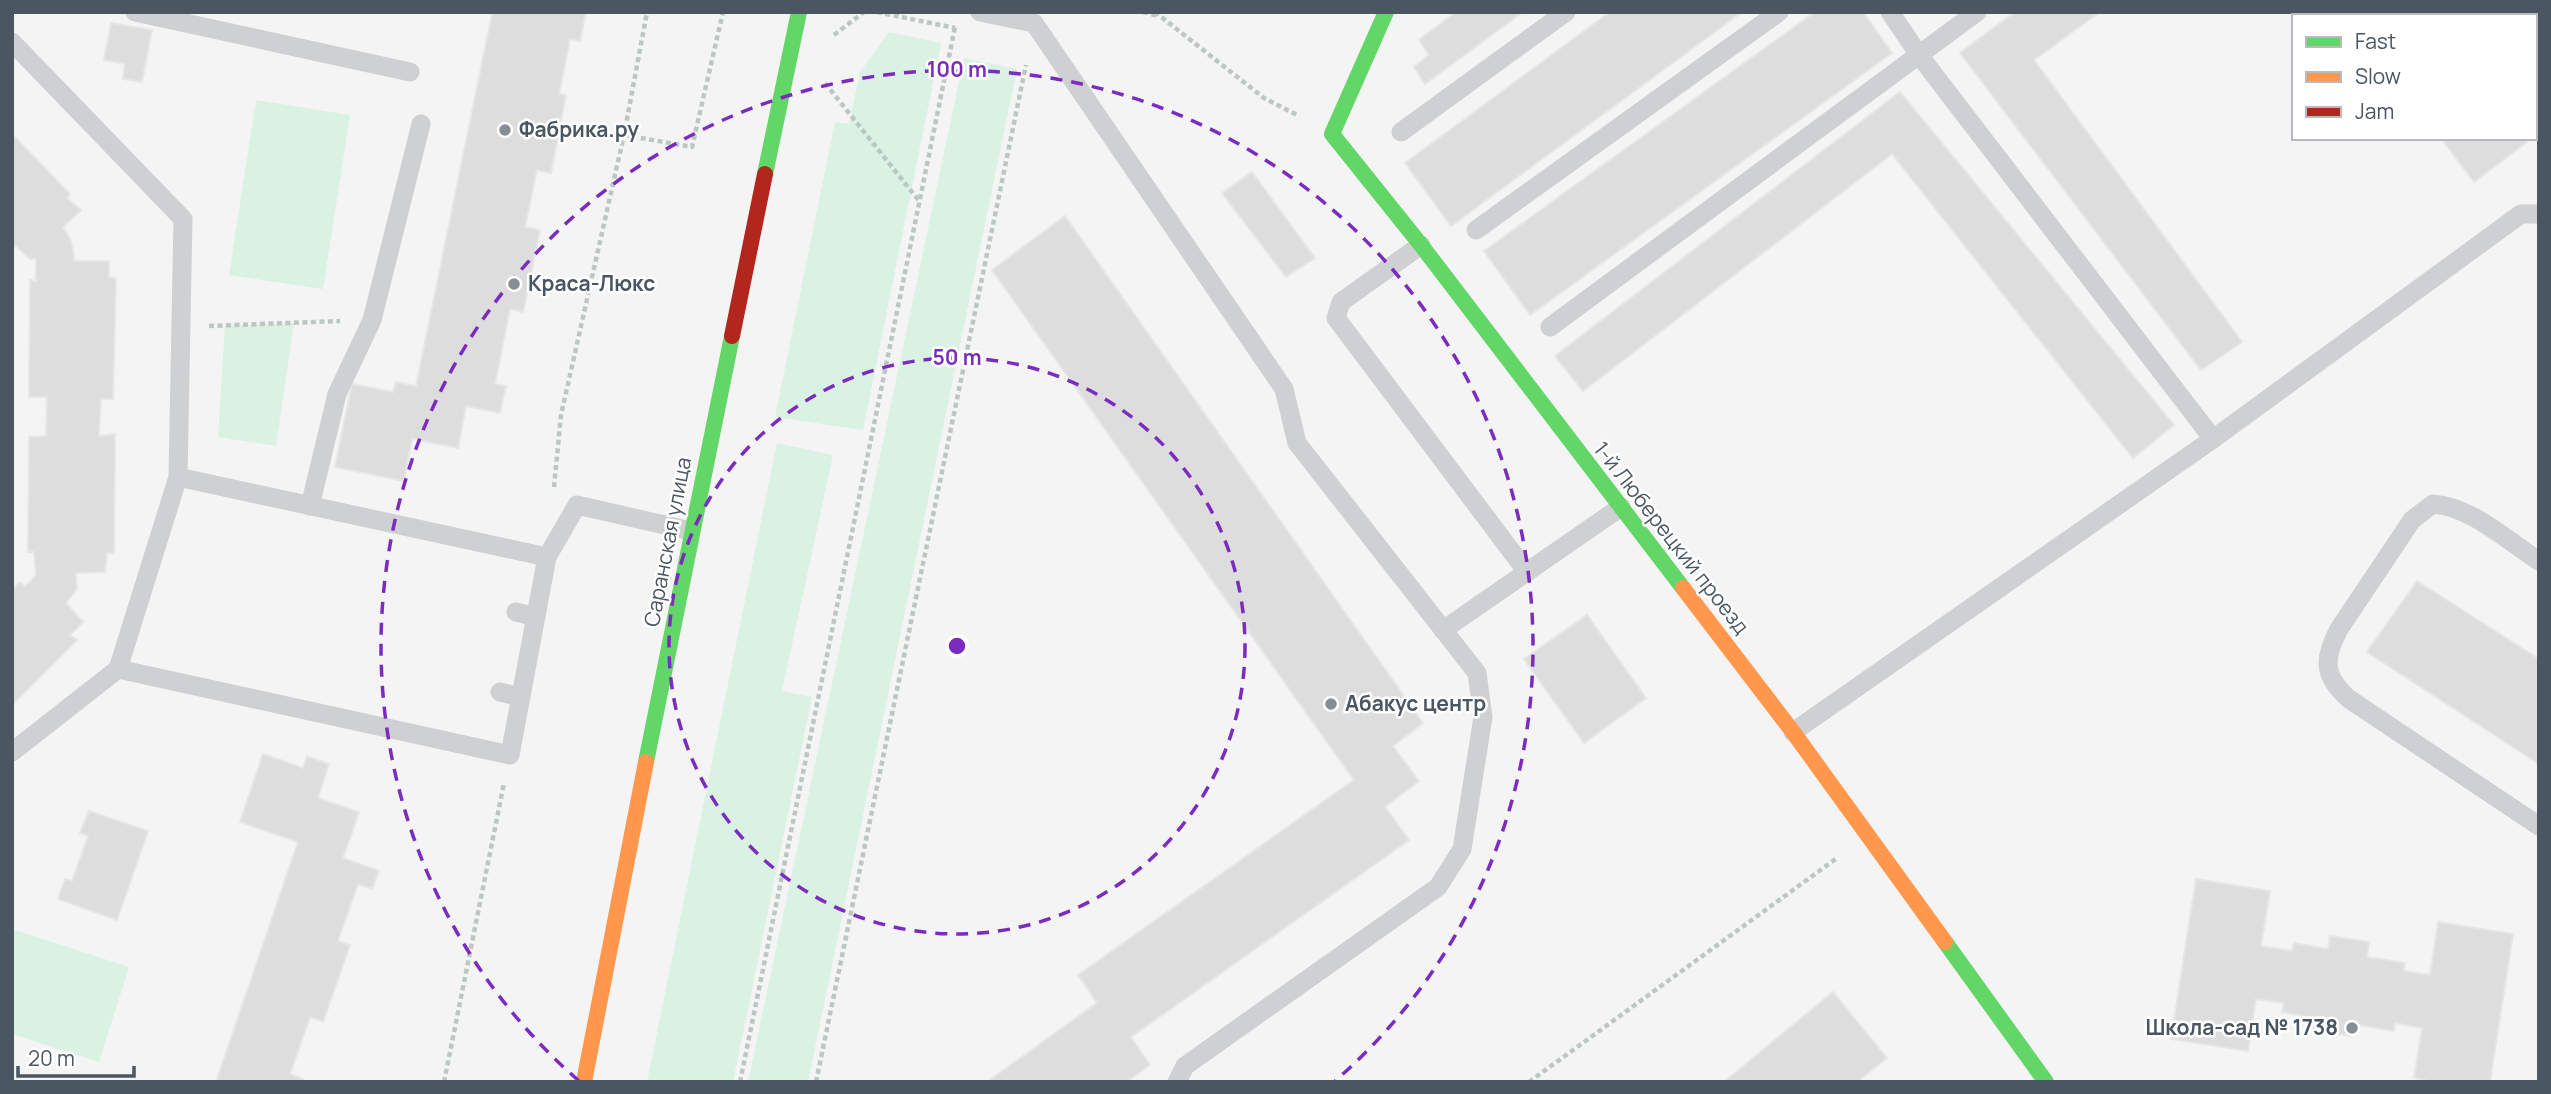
<svg xmlns="http://www.w3.org/2000/svg" width="2551" height="1094" viewBox="0 0 2551 1094" font-family="Manrope,sans-serif">
<style>
.green{fill:#d9f2e3}
.building{fill:#ddddde;stroke:#e5e6e7;stroke-width:2}
.lines{fill:none;stroke-linecap:round;stroke-linejoin:round}
.path{stroke:#bcc7c4;stroke-width:4.5;stroke-dasharray:5 3.5;stroke-linecap:butt}
.lane{stroke:#ced0d2;stroke-width:19}
.fast{stroke:#63d668;stroke-width:16}
.slow{stroke:#ff974d;stroke-width:16}
.jam{stroke:#b3261e;stroke-width:16}
.ring{fill:none;stroke:#7b2cbf;stroke-width:3.5;stroke-dasharray:12 9}
.poi-dot{fill:#868d94;stroke:#fff;stroke-width:2.5}
.labels{text-anchor:middle;stroke-width:5;stroke-linejoin:round;paint-order:stroke}
.poi-label{font-size:21px;font-weight:bold;fill:#4a5661;stroke:#fff;text-anchor:start}
.street-label{font-size:21px;fill:#4a5661;stroke:#fff}
.centre{fill:#7b2cbf;stroke:#fff;stroke-width:3.5}
.ring-label{font-size:21px;text-anchor:middle;font-weight:bold;fill:#7b2cbf;stroke:#fff;stroke-width:5;stroke-linejoin:round;paint-order:stroke}
</style>
<rect width="100%" height="100%" fill="#f4f4f4"/>
<g class="green">
<path d="M889,32L941,43L863,430L775,417L835,122L849,124L860,72Z"/>
<path d="M964,58L1017,69L808,1082H748Z"/>
<path d="M256,100L350,115L323,289L229,275Z"/>
<path d="M294,323L276,446L218,437L225,326Z"/>
<path d="M777,443L833,455L782,691L812,697L733,1082H647Z"/>
<path d="M12,929L129,967L99,1062L12,1034Z"/>
</g>
<g class="building">
<path d="M486,12H586L580,41L570,39L559,94L566,95L551,173L537,170L525,227L540,230L523,312L510,309L495,384L506,386L500,413L466,406L458,448L412,439L404,481L335,467L352,384L393,392L396,382L416,386L492,14Z"/>
<path d="M1456,12H1523L1425,84L1414,67L1429,55L1419,40Z"/>
<path d="M1610,12H1742L1451,226L1405,163Z"/>
<path d="M1815,12H1863L1892,53L1530,315L1484,251Z"/>
<path d="M2015,12H2100L2034,60L2242,342L2201,370L1960,53Z"/>
<path d="M2346,12H2436L2438,16H2349Z"/>
<path d="M111,23L152,30L142,82L123,79L125,64L104,60Z"/>
<path d="M1900,92L2174,425L2133,458L1892,154L1583,391L1555,356Z"/>
<path d="M12,134L70,194L67,198L81,210L63,227L72,243L74,261H109V277L116,278L113,399H101L99,436L115,434L114,553H107L105,572L76,573L77,589L66,603L83,622L70,635L77,640L12,705V590L20,582L25,587L36,575L34,552H28L29,437L46,436L47,397H29L30,280L36,281V259H30L16,246L12,249Z"/>
<path d="M2441,138H2530L2531,139L2474,182Z"/>
<path d="M1252,172L1315,258L1286,277L1222,193Z"/>
<path d="M1065,216L1423,723L1393,746L1419,781L1385,807L1409,840L1131,1037L1150,1065L1126,1082H987L1097,1003L1078,975L1354,780L992,270Z"/>
<path d="M2417,581L2539,659V764L2367,652Z"/>
<path d="M1587,615L1646,698L1584,743L1524,659Z"/>
<path d="M263,754L303,768L307,756L329,764L318,798L359,812L343,858L379,871L372,889L358,884L338,941L350,945L323,1022L310,1017L290,1074L303,1079L302,1082H216L298,842L240,822Z"/>
<path d="M89,811L148,831L117,920L58,899L65,879L72,881L88,836L80,833Z"/>
<path d="M2196,879L2270,891L2261,946L2292,951L2294,943L2328,949L2330,936L2369,942L2367,957L2405,963L2404,971L2430,975L2438,922L2513,934L2490,1082H2435L2414,1078L2422,1028L2395,1023L2394,1031L2353,1024L2351,1036L2313,1030L2315,1018L2282,1012L2284,1003L2256,999L2248,1051L2171,1039Z"/>
<path d="M1833,992L1887,1058L1857,1082H1724Z"/>
</g>
<g class="lines">
<g class="path">
<path d="M877,12L955,28"/>
<path d="M1143,12L1158,16"/>
<path d="M1155,12L1264,98L1297,115"/>
<path d="M834,35L864,12"/>
<path d="M825,83L920,202"/>
<path d="M624,135L692,147L723,12"/>
<path d="M209,326L340,321"/>
<path d="M554,487L561,415L624,135L647,12"/>
<path d="M444,1082L504,783"/>
<path d="M740,1082L955,27"/>
<path d="M816,1082L1026,65"/>
<path d="M1529,1082L1837,858"/>
</g>
<g class="lane">
<path d="M135,12L410,72"/>
<path d="M980,12L1034,23L1284,389L1297,443L1477,673L1483,717L1462,849L1438,887L1185,1066L1177,1082"/>
<path d="M1890,12L1919,55L2213,439"/>
<path d="M12,42L183,219L178,477L118,669"/>
<path d="M1401,132L1566,12"/>
<path d="M1476,230L1779,12"/>
<path d="M1421,245L1341,302L1336,318L1527,572L1621,507"/>
<path d="M1550,327L1977,12"/>
<path d="M178,477L547,557"/>
<path d="M310,506L337,394L372,320L421,124"/>
<path d="M2539,561C2508,541 2470,506 2433,504L2412,520L2339,629C2323,659 2323,676 2349,699L2539,826"/>
<path d="M516,612L536,617"/>
<path d="M1443,630L1527,572"/>
<path d="M500,692L521,697"/>
<path d="M1793,732L2213,439L2521,214H2539"/>
<path d="M12,752L118,669L510,755L547,557L577,505L691,531"/>
</g>
<g class="fast">
<path d="M1386,12L1332,134L1421,245L1683,588"/>
<path d="M765,174L799,12"/>
<path d="M646,762L732,336"/>
<path d="M1945,942L2046,1082"/>
</g>
<g class="slow">
<path d="M1683,588L1793,732L1945,942"/>
<path d="M584,1082L646,762"/>
</g>
<path class="jam" d="M732,336L765,174"/>
</g>
<g class="ring">
<circle cx="957" cy="646" r="288"/>
<path d="M579 1081A576 576 0 1 1 1335 1081"/>
</g>
<g class="poi-dot">
<circle cx="505" cy="130" r="7"/>
<circle cx="514" cy="284" r="7"/>
<circle cx="1331" cy="704" r="7"/>
<circle cx="2352" cy="1028" r="7"/>
</g>
<g class="labels">
<g class="poi-label">
<text x="519" y="137">Фабрика.ру</text>
<text x="528" y="291">Краса-Люкс</text>
<text x="1345" y="711">Абакус центр</text>
<text x="2338" y="1035" text-anchor="end">Школа-сад № 1738</text>
</g>
<g class="street-label">
<text transform="translate(1671 538) rotate(52)" y="7">1-й Люберецкий проезд</text>
<text transform="translate(668 542) rotate(-79)" y="7">Саранская улица</text>
</g>
</g>
<circle cx="957" cy="646" r="10" class="centre"/>
<g class="ring-label">
<text x="957" y="77">100 m</text>
<text x="957" y="365">50 m</text>
</g>
<rect width="2551" height="1094" fill="none" stroke="#4a5661" stroke-width="28"/>
<rect x="2292" y="14" width="245" height="126" fill="#ffffff" stroke="#b7bbc0" stroke-width="2"/>
<rect x="2306" y="37" width="35" height="10" fill="#63d668" stroke="#b7bbc0" stroke-width="2"/>
<text x="2355" y="49" font-size="21" fill="#4a5661">Fast</text>
<rect x="2306" y="72" width="35" height="10" fill="#ff974d" stroke="#b7bbc0" stroke-width="2"/>
<text x="2355" y="84" font-size="21" fill="#4a5661">Slow</text>
<rect x="2306" y="107" width="35" height="10" fill="#b3261e" stroke="#b7bbc0" stroke-width="2"/>
<text x="2355" y="119" font-size="21" fill="#4a5661">Jam</text>
<path d="M18 1066v10h116v-10" fill="none" stroke="#4a5661" stroke-width="3.5"/>
<text x="28" y="1066" font-size="21" fill="#4a5661" stroke="#ffffff" stroke-width="5" paint-order="stroke">20 m</text>
</svg>
